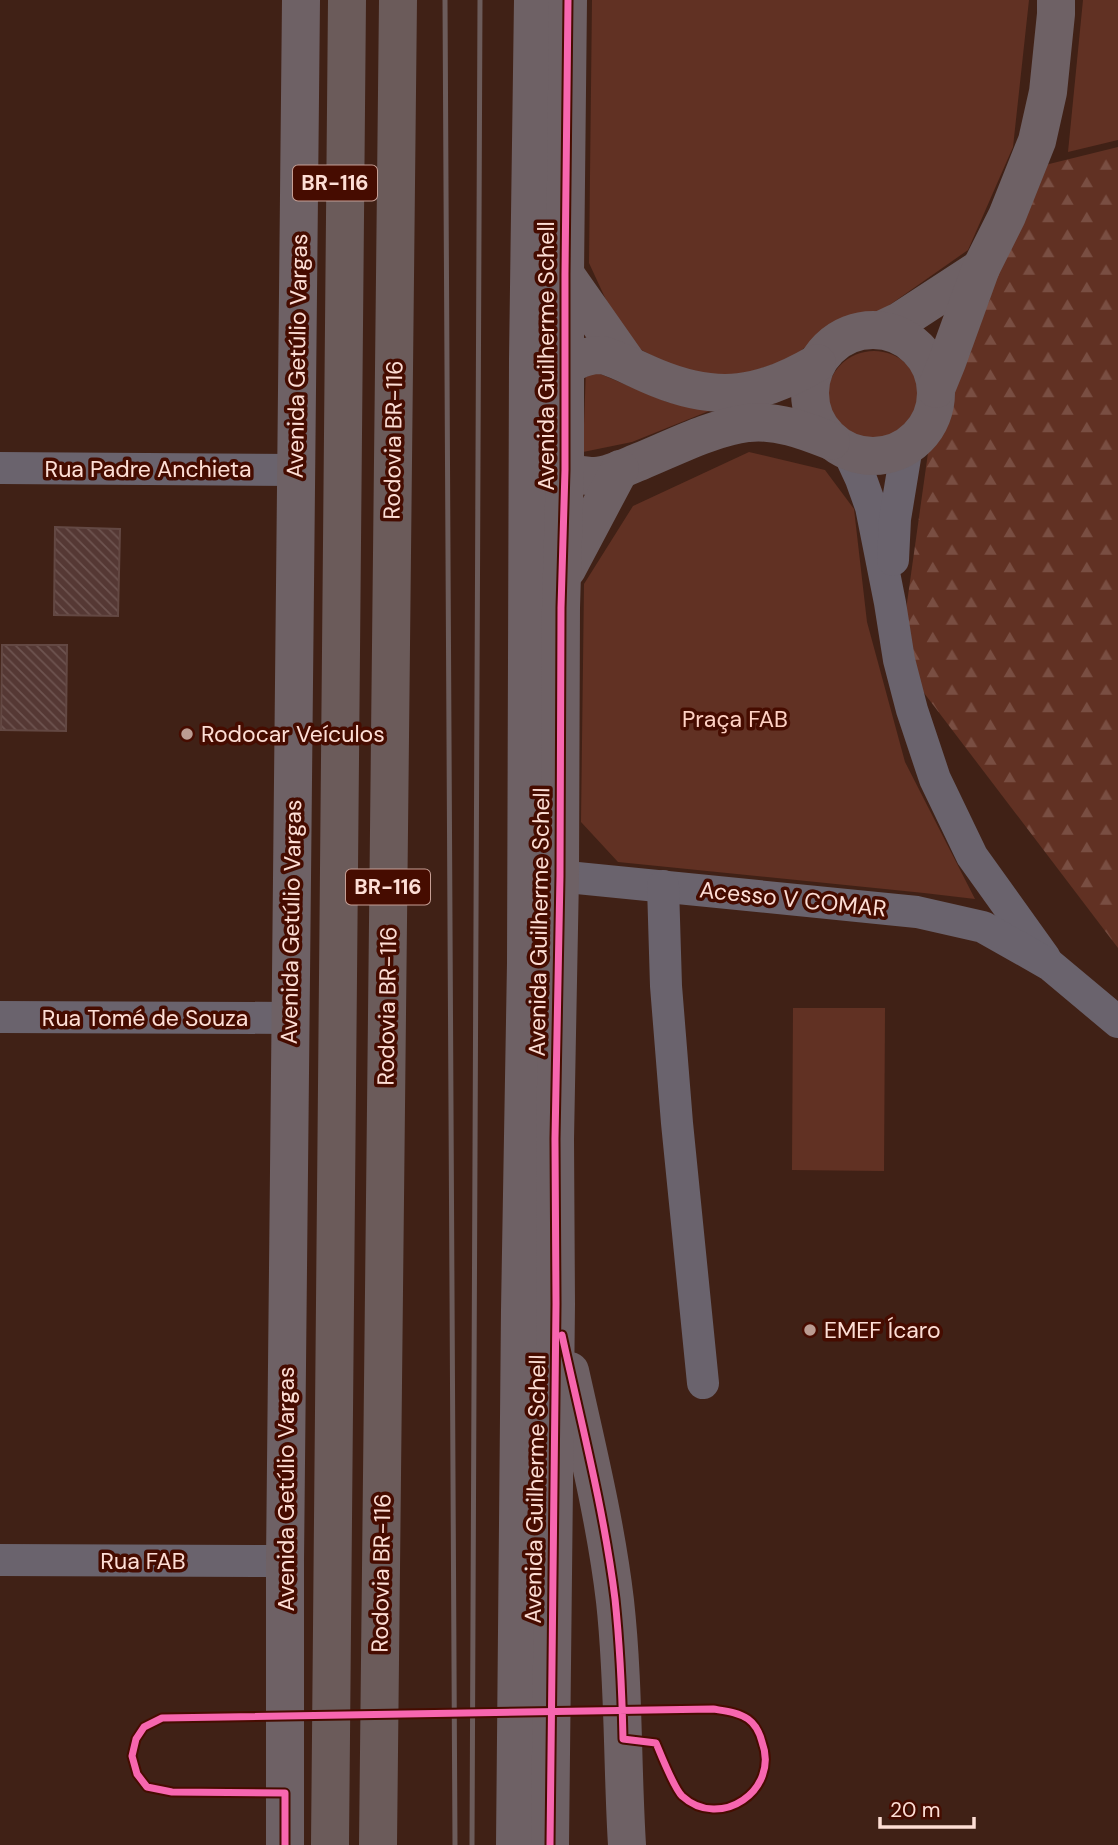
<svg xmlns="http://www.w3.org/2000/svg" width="1118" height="1845" viewBox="0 0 1118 1845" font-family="'DM Sans',sans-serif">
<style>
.green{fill:#613123}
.forest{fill:url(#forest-firs)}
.building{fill:url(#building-back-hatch);stroke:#634843;stroke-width:2}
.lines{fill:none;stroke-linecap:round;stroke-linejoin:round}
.path{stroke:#6e646a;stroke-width:4.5;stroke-dasharray:3.5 3.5;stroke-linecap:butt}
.minor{stroke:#6a636d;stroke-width:32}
.major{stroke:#6e6165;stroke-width:38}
.highway{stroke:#6b5b5a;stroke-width:38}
.rail{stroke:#6c5c5b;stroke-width:5}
.path-bridge{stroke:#6e646a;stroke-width:4.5;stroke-dasharray:3.5 3.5;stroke-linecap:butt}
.cycleway-casing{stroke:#460c00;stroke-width:11}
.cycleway{stroke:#f766af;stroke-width:7}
.poi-dot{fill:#bb9c92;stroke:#460c00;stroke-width:2.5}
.labels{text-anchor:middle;stroke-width:7;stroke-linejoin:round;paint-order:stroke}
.shield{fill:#460c00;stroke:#c69f95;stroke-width:2}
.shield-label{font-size:21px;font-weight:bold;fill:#fdded5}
.street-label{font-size:23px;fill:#fdded5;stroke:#460c00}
.park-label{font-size:23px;fill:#fed1c3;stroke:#460c00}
.poi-label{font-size:23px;fill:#fdded5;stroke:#460c00;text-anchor:start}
</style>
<defs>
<pattern id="forest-firs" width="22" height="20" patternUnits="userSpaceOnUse" patternTransform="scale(1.75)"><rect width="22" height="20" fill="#613123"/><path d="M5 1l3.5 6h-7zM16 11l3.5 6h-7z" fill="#794e42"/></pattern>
<pattern id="building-back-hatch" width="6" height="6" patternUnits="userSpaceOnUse" patternTransform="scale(1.75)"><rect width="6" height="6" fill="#553834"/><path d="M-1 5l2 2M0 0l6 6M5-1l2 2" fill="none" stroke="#6e5450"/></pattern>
</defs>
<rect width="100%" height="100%" fill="#402116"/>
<g class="green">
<path d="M592,0H1029L1013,147L968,250L881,311L842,321L789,359L708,386L625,341L589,263Z"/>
<path d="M1083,0H1118V140L1068,152Z"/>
<circle cx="874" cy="398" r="47"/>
<path d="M586,368L667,402L709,411L632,442L583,452Z"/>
<path d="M749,452L825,470L854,509L867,622L905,762L975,899L924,893L618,862L581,822L584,584L633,506Z"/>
<path d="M793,1008H885L884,1171L792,1170Z"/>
</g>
<path class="forest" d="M1118,147V948L899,660L951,289L1029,169Z"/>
<g class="building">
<path d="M55,527L120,529L118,616L54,615Z"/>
<path d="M2,645H67L66,731L1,730Z"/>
</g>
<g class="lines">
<g class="path">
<path d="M660,1752L680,1795L699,1807"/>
<path d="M172,1792L251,1793"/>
</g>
<g class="minor">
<path d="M848,451L861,479L871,507L890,603L899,660L912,710L935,779L972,856L1045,958"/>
<path d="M0,468L296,470"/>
<path d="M893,560L895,519L907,446"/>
<path d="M537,874L917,912L983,927L1050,965L1118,1022"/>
<path d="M663,886L666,986L677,1123L703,1383"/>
<path d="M0,1017L291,1018"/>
<path d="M0,1560L285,1561"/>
</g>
<g class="major">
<path d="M565,274L628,364"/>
<path d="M881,330L900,321L981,268"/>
<circle cx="873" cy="393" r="63"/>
<path d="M551,381C566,366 580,354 603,355C622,361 639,371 657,378C718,403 761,396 817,363"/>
<path d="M936,389L947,362L981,268L1007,216L1037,141L1048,92L1056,14V0"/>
<path d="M547,456C559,469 577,477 595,476C611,475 626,467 641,461C675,447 711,428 748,423C777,420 804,430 831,441"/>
<path d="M567,569L620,469"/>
<path d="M570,1371C587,1447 606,1524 615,1601C624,1682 622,1764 627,1845"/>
<path d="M285,1845V1561L301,0"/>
<path d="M515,1845L520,1310L526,963L528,359L533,0"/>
<path d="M550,1845L556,1304L555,1139L560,876L561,608L565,470V274L568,0"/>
</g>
<g class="highway">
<path d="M330,1845L347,0"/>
<path d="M378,1845L398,0"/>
</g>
<g class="rail">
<path d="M445,0L455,1845"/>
<path d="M472,1845L480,0"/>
</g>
<path class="path-bridge" d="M172,1792L147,1787L137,1774L132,1756L136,1739L144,1727L162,1718L713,1709L732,1712L750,1720L760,1734L767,1754L764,1776L753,1792L737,1804L719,1810L699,1807"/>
<g class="cycleway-casing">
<g id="cycleway">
<path d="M285,1845V1793L172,1792L147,1787L137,1774L132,1756L136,1739L144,1727L162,1718L713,1709C725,1711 738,1712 748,1719C755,1724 760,1734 762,1742C780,1790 720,1831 682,1796C674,1788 661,1755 656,1743L623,1739C622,1692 620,1646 615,1599C604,1510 581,1422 562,1335"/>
<path d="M550,1845L556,1304L555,1139L560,876L561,608L565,470V274L568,0"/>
</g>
</g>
<use href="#cycleway" class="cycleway"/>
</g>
<g class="poi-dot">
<circle cx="187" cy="734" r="7"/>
<circle cx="810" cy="1330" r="7"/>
</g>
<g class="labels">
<g class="shield">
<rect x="293" y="165.5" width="84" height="35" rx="5"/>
<rect x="346" y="869.5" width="84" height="35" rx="5"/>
</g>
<g class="shield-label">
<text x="335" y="190">BR-116</text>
<text x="388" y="894">BR-116</text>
</g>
<g class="street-label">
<text transform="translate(297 356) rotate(-89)" y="8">Avenida Getúlio Vargas</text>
<text transform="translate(546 356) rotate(-90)" y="8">Avenida Guilherme Schell</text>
<text transform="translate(393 440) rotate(-89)" y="8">Rodovia BR-116</text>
<text x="148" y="477">Rua Padre Anchieta</text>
<text transform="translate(793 899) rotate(6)" y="8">Acesso V COMAR</text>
<text transform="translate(291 922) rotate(-89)" y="8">Avenida Getúlio Vargas</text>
<text transform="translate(539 922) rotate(-89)" y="8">Avenida Guilherme Schell</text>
<text transform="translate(387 1006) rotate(-89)" y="8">Rodovia BR-116</text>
<text x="145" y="1026">Rua Tomé de Souza</text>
<text transform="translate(286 1489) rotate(-90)" y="8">Avenida Getúlio Vargas</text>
<text transform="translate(535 1489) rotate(-89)" y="8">Avenida Guilherme Schell</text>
<text x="143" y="1569">Rua FAB</text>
<text transform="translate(381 1573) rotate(-89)" y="8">Rodovia BR-116</text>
</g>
<g class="park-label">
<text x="735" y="727">Praça FAB</text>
</g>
<g class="poi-label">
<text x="201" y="742">Rodocar Veículos</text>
<text x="824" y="1338">EMEF Ícaro</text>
</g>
</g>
<path d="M880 1817v10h94v-10" fill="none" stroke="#fdded5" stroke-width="3.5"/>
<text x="890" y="1817" font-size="21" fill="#fdded5" stroke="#460c00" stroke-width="5" paint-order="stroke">20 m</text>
</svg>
